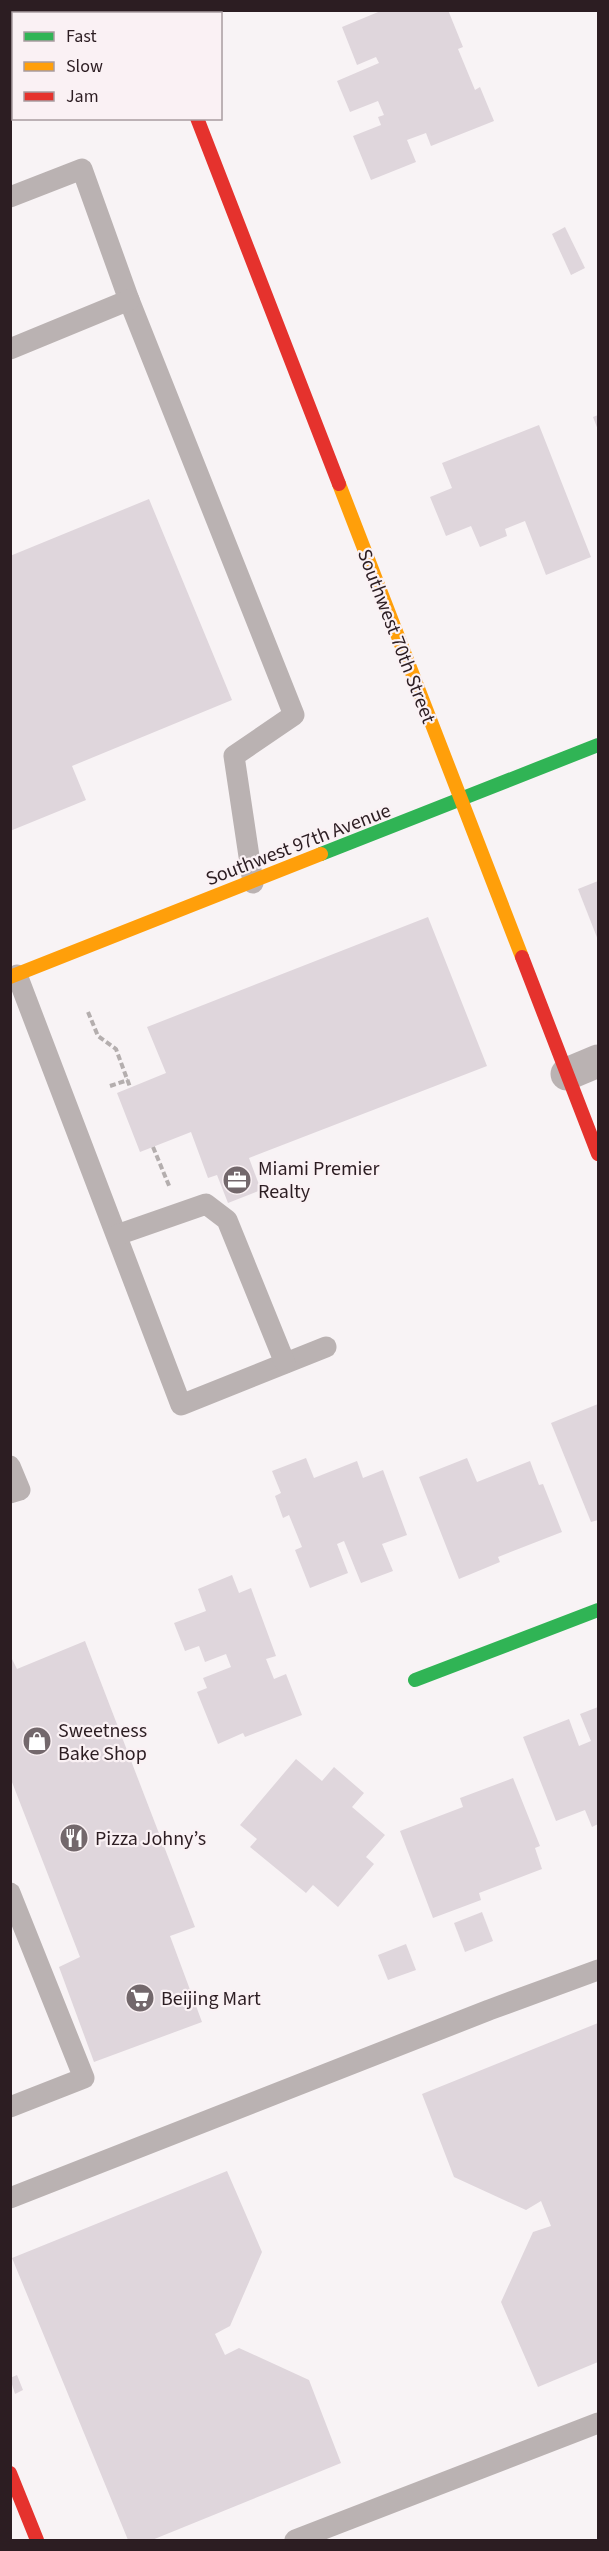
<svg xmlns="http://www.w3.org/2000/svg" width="609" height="2551" viewBox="0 0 609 2551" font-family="'Source Sans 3',sans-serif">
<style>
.building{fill:#dfd6dc}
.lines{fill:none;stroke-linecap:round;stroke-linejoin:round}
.path{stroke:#b4aeae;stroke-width:4;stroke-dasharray:6 3;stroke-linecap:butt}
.lane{stroke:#bab2b2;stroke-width:21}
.street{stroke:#bab2b2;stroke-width:33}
.fast{stroke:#30b455;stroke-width:14}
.slow{stroke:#ff9f0a;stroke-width:14}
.jam{stroke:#e5322d;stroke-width:14}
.labels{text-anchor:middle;stroke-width:4.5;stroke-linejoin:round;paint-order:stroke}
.street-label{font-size:20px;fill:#2c1d22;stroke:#faf1f4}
.poi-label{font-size:20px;fill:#2c1d22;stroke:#faf1f4;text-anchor:start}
</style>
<rect width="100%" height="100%" fill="#f8f3f5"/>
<g class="building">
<path d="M10,10H54V11L46,14H14V26L10,28Z"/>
<path d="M383,10H448L463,47L458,49L475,90L480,87L494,121L431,146L426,133L407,140L416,162L371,180L353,136L381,125L378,117L384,115L378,101L350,112L337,81L379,63L376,57L357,65L342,27Z"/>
<path d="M565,227L585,268L571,275L552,234Z"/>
<path d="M598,415V430L593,417Z"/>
<path d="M539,425L591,557L546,575L525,521L505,529L507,536L480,547L471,526L446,536L430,497L452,488L442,463Z"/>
<path d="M149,499L232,700L72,766L86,800L10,831V556Z"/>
<path d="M598,881V940L578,889Z"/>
<path d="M428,917L487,1066L249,1158L261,1190L228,1203L217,1175L208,1178L191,1132L140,1152L117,1093L166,1073L147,1027Z"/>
<path d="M598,1404V1520L591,1522L551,1423Z"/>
<path d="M306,1458L314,1478L357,1461L363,1478L383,1470L407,1535L382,1544L393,1571L361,1583L344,1541L337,1544L348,1573L310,1588L295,1550L302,1547L289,1515L283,1518L275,1496L281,1493L272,1471Z"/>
<path d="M467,1458L477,1482L530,1461L539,1485L543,1484L562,1532L498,1557L500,1562L459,1579L419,1477Z"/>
<path d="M232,1575L239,1593L251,1588L276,1656L266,1659L274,1679L286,1674L302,1715L245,1737L243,1733L218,1744L197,1692L207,1688L203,1678L231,1667L226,1654L205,1662L199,1646L185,1651L174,1623L206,1611L198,1589Z"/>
<path d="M85,1641L195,1927L170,1936L202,2022L94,2062L59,1967L80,1957L10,1777V1655L17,1669Z"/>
<path d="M598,1707V1824L592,1827L585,1810L556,1821L523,1737L569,1719L579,1746L591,1741L580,1714Z"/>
<path d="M296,1759L322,1781L334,1767L364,1793L352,1807L385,1835L366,1857L374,1864L338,1907L313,1885L306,1893L250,1847L257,1839L240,1825Z"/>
<path d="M513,1778L540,1846L535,1848L542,1869L479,1893L481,1900L433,1918L400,1831L463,1807L460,1798Z"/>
<path d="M482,1912L493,1941L465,1952L454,1923Z"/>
<path d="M406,1944L416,1970L388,1980L378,1955Z"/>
<path d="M598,2023V2362L538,2387L501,2302L533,2232L551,2226L541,2201L526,2210L454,2177L422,2094Z"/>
<path d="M227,2171L262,2252L230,2326L215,2334L225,2355L239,2348L309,2380L341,2463L152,2540H128L12,2258Z"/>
<path d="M17,2375L23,2390L15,2394L10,2378Z"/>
</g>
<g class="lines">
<g class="path">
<path d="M88,1012L98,1036L116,1049L130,1087"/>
<path d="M110,1086L128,1080"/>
<path d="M153,1147L170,1188"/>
</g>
<g class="lane">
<path d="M10,197L82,169L129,300L294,715L234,756L253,883"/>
<path d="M10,349L129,300"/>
<path d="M17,975L181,1405L326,1347"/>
<path d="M117,1235L206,1204L227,1220L285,1363"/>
<path d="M10,1466L20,1490L10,1493"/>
<path d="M10,1893L84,2078L10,2107"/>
<path d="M10,2198L489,2010L598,1970"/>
<path d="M295,2540L598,2423"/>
</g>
<g class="street">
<path d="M155,10L156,14"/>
<path d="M567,1074L598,1061"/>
</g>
<g class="fast">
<path d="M321,854L598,745"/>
<path d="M415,1680L598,1610"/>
</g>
<g class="slow">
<path d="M339,484L522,957"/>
<path d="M10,977L321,854"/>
</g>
<g class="jam">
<path d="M197,118L339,484"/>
<path d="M522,957L598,1154"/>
<path d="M10,2473L37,2540"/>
</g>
</g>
<defs>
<g id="office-disc" transform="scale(1.5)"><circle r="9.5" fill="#73686c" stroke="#faf1f4"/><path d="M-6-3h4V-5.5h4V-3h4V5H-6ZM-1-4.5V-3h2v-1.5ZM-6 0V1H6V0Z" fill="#fff"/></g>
<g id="shop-disc" transform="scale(1.5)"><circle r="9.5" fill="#73686c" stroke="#faf1f4"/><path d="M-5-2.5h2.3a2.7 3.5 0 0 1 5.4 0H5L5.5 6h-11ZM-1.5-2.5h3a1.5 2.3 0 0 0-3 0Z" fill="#fff"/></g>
<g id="restaurant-disc" transform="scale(1.5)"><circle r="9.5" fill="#73686c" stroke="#faf1f4"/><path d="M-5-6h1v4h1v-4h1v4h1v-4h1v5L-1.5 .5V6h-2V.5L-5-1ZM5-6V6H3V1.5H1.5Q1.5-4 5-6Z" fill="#fff"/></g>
<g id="supermarket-disc" transform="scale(1.5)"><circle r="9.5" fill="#73686c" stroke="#faf1f4"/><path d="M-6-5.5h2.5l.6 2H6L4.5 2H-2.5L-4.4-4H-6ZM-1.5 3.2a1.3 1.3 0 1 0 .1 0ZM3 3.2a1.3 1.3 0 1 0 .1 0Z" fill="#fff"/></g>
</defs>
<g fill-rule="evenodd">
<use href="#office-disc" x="237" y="1180"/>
<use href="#shop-disc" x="37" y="1741"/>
<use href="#restaurant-disc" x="74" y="1838"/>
<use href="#supermarket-disc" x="140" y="1998"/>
</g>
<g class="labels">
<g class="street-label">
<text transform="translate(397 636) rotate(69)" y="7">Southwest 70th Street</text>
<text transform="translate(298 844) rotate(-21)" y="7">Southwest 97th Avenue</text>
</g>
<g class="poi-label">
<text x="258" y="1175">Miami Premier<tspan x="258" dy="23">Realty</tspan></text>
<text x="58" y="1737">Sweetness<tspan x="58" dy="23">Bake Shop</tspan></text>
<text x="95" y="1845">Pizza Johny’s</text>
<text x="161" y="2005">Beijing Mart</text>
</g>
</g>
<rect width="609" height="2551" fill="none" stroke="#2c1d22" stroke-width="24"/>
<rect x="12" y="12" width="210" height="108" fill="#faf1f4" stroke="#a89ca0" stroke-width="1.5"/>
<rect x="24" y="32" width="30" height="9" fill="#30b455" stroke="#a89ca0" stroke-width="1.5"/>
<text x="66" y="42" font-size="18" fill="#2c1d22">Fast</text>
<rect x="24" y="62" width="30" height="9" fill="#ff9f0a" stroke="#a89ca0" stroke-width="1.5"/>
<text x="66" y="72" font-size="18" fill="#2c1d22">Slow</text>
<rect x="24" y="92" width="30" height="9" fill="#e5322d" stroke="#a89ca0" stroke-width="1.5"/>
<text x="66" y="102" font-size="18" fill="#2c1d22">Jam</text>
</svg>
